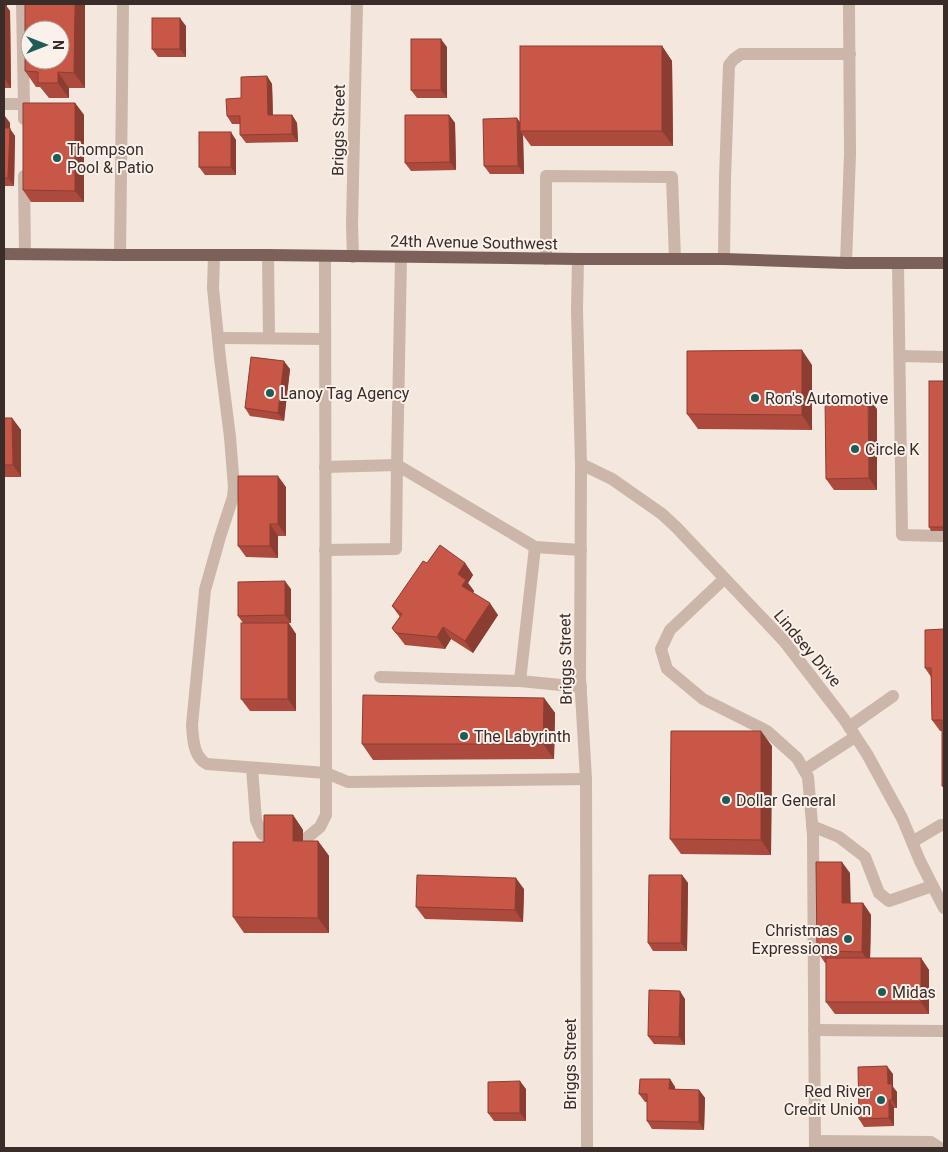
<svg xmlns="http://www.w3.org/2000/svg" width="948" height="1152" viewBox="0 0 948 1152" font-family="Roboto,sans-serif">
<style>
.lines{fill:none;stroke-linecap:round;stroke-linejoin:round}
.minor{stroke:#ccb5a9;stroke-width:12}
.major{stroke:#7b615a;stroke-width:12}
.wall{fill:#ac4b3d}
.shaded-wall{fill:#8c3d32}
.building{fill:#c85747;stroke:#8c3d32;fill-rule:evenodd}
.poi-dot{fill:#1d5c58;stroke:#faf1eb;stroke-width:2}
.labels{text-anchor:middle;stroke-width:4;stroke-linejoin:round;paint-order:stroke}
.street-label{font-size:16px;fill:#392c29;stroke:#faf1eb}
.poi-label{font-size:16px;fill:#392c29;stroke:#faf1eb;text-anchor:start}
</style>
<rect width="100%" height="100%" fill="#f3e7de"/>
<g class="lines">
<g class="minor">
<path d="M22,4L24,104"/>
<path d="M4,104H24V119"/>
<path d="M24,176L25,254"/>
<path d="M120,255L123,4"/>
<path d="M268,255L269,338"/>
<path d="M214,256L213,288L220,358L230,437L234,487L233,497L220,537L205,590L192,725C193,738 193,757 207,764L326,773V815L320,827L303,841"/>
<path d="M325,257L326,773L348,782L586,779"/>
<path d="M353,257L352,224L357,4"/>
<path d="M401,258L397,465L535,547L581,550"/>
<path d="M546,259V176L672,177L675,259"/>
<path d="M578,259L577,310L581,464L580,677L586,779L587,1148"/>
<path d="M724,259L725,178L729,65L734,59L741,54H850"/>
<path d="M846,263L850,154L849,4"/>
<path d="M898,263L902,535L944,536"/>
<path d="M218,338L325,339"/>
<path d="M900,356L944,357"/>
<path d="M581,464L612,479L662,514L677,528L784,641L844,719L867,754L902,818L920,861L944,908"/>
<path d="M325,467L397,465L396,549L325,550"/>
<path d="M535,547L520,681L581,687"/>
<path d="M724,579L670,630L661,649L667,669L703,699L767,731L797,758L808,777L813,835L815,1148"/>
<path d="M380,677L520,681"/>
<path d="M849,727L893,696"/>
<path d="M252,768L256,820L262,834L275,842"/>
<path d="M804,770L855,737"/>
<path d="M812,826L839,837L865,857L879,893L889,901L932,886"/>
<path d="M912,842L941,825H944"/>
<path d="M814,1030L944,1031"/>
<path d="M815,1141L931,1142L940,1148"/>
</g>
<path class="major" d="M4,254L120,255H268L578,259H724L846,263H944"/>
</g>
<g class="wall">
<path d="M4,4L7,7L10,11L11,88H4Z"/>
<path d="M85,4V88H69V98H49L40,87H36L25,71Z"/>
<path d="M186,26V57H158L152,49Z"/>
<path d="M662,46L672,61L673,146H531L523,135L524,174H490L484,166L520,122Z"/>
<path d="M447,47V98H417L411,90Z"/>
<path d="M267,76L272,84L273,115H292L297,123L298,142L246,143L240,135V124H232L227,116L241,98Z"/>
<path d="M75,103L84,115V202H31L23,190Z"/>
<path d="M4,115L10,123V129L15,136L14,186H4Z"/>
<path d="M449,115L455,123L456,170L411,171L405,163Z"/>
<path d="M236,140V175H205L199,167Z"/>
<path d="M812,365V430L698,429L687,414Z"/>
<path d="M290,369L284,421L250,416L245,408Z"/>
<path d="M944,381V531H931L929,527Z"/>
<path d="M877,409V490H834L826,479Z"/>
<path d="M4,418H12L21,430V477H4Z"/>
<path d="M286,487V536H278V558L246,557L238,546Z"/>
<path d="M427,563H465L473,575L468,583L474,591L473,593L498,615L473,653L451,639L445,649L405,645L392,628L400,617L392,606Z"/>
<path d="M291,589V623H289L296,634V711H250L241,699L243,623L238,616Z"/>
<path d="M944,629V788L942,786V731H940L932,720L931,677L925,668Z"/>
<path d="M544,698L555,713L554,759L373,760L362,744Z"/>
<path d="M772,746L771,855L681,854L670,839Z"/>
<path d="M293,815L303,830V841H318L329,856V933H244L233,917L264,842Z"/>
<path d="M850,873V903H863L871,915L870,958H921L929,970V1014H835L826,1002V963H825L817,951Z"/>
<path d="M682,875L688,883L687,951H653L648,943Z"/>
<path d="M524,889L523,922L425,919L416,907Z"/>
<path d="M685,999V1045L654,1044L648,1036Z"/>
<path d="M893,1074V1087L897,1092V1108H894V1126L864,1127L859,1119Z"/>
<path d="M670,1079L675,1087V1089L699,1090L705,1098L704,1130L652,1129L647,1121V1102H645L639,1094Z"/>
<path d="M526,1089V1121H494L488,1113Z"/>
</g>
<g class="shaded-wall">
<path d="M4,4H7V7L10,11L11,88L4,78Z"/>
<path d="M75,4H85V88L74,73Z"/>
<path d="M180,18L186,26V57L180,49Z"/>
<path d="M441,39L447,47V98L441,90Z"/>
<path d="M662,46L672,61L673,146L662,131Z"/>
<path d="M58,72L69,88V98L58,83Z"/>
<path d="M267,76L272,84L273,123L268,115Z"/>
<path d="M75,103L84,115V202L75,191Z"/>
<path d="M4,115L10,123V129L15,136L14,186L8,178L4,128Z"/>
<path d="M292,115L297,123L298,142L292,134Z"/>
<path d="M449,115L455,123L456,170L450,162Z"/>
<path d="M517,118L523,126L520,131L523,135L524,174L518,166Z"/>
<path d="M231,132L236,140V175L231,167Z"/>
<path d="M802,350L812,365V430L802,415Z"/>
<path d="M284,361L290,369L284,421L278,413Z"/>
<path d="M868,397L877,409V490L869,478Z"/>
<path d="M12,418L21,430V477L13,465Z"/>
<path d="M278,476L286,487V536L278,524Z"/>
<path d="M270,524L278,536V558L270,546Z"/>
<path d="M465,563L473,575L468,583L474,591L470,598L462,586L458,574Z"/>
<path d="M285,581L291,589V623L285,615Z"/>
<path d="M490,603L498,615L473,653L465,641Z"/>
<path d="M288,623L296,634V711L288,699Z"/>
<path d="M443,627L451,639L445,649L437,637Z"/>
<path d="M544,698L555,713L554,759L543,744Z"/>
<path d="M761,731L772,746L771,855L761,840Z"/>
<path d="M293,815L303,830V856L293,841Z"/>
<path d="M318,841L329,856V933L318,918Z"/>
<path d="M842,862L850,873L851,914L842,903Z"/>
<path d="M682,875L688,883L687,951L681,943Z"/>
<path d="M516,878L524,889L523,922L515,910Z"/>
<path d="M863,903L871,915L870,964L862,952Z"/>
<path d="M921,958L929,970V1014L921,1002Z"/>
<path d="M680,991L685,999V1045L679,1037Z"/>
<path d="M887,1066L893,1074V1087L897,1092V1108L892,1100L888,1084Z"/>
<path d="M670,1079L675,1087V1097L669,1089Z"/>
<path d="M520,1081L526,1089V1121L520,1113Z"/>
<path d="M699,1090L705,1098L704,1130L699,1122Z"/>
<path d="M889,1100L894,1108V1126L889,1118Z"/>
</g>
<g class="building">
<path d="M25,4H75L74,73L58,72V83H38V72L25,71ZM30,30H60V60H30Z"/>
<rect x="152" y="18" width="28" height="31"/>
<rect x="411" y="39" width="30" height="51"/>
<rect x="520" y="46" width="142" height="85"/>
<path d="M267,76L268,115H292V134L240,135V116H227L226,99L241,98V77Z"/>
<path d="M23,103H75V191L23,190Z"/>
<path d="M4,115V128H10L8,178H4Z"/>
<path d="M405,115H449L450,162L405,163Z"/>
<path d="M517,118L518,166H484L483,119Z"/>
<rect x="199" y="132" width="32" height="35"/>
<path d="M802,350V415L687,414V351Z"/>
<path d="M251,357L284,361L278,413L245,408Z"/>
<rect x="929" y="381" width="15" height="146"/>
<path d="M825,397H868L869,478L826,479Z"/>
<path d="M4,418H12L13,465H4Z"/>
<path d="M238,476H278V524H270V546H238Z"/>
<path d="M440,545L465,563L458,574L466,580L462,586L490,603L465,641L443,627L437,637L396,633L392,628L402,614L392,606L423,561L427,563Z"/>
<path d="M285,581V615L238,616V582Z"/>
<rect x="241" y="623" width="47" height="76"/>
<path d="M944,629V786H942V720H932L931,668H925V630Z"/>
<path d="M363,695L544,698L543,744H362Z"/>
<path d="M671,731H761V840L670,839Z"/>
<path d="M264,815H293V841H318V918L233,917V842H264Z"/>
<path d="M816,862H842V903H863L862,952L817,951Z"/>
<path d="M417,875L516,878L515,910L416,907Z"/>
<path d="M649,875H682L681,943H648Z"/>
<rect x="826" y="958" width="95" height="44"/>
<path d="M649,990L680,991L679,1037L648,1036Z"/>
<path d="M887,1066L888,1084H892V1100H889V1118L859,1119L858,1067Z"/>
<path d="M640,1079H670L669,1089L699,1090V1122L647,1121V1094H639Z"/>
<path d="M520,1081V1113H488V1082Z"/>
</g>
<g class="poi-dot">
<circle cx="57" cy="158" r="5"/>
<circle cx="270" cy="393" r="5"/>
<circle cx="755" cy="398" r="5"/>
<circle cx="855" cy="449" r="5"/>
<circle cx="464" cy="736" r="5"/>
<circle cx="726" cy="800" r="5"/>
<circle cx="848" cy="939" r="5"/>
<circle cx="882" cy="992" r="5"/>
<circle cx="881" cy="1100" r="5"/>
</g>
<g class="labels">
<g class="street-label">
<text transform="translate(338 130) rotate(-89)" y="6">Briggs Street</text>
<text transform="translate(474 242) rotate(1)" y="6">24th Avenue Southwest</text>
<text transform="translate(808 648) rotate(50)" y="6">Lindsey Drive</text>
<text transform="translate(565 659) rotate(-91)" y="6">Briggs Street</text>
<text transform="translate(570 1064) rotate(-90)" y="6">Briggs Street</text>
</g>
<g class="poi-label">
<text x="67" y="155">Thompson<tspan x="67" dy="18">Pool &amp; Patio</tspan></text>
<text x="280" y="399">Lanoy Tag Agency</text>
<text x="765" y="404">Ron's Automotive</text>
<text x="865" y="455">Circle K</text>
<text x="474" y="742">The Labyrinth</text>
<text x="736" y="806">Dollar General</text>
<text x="838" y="936" text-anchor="end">Christmas<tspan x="838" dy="18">Expressions</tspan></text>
<text x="892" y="998">Midas</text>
<text x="871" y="1097" text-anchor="end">Red River<tspan x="871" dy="18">Credit Union</tspan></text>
</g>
</g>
<rect width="948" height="1152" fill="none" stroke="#392c29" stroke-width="10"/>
<g transform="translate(45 45) rotate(90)"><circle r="24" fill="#faf1eb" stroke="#ada29d"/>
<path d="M0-4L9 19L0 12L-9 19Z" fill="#1d5c58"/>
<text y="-8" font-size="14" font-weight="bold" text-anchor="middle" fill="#392c29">N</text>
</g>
</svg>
